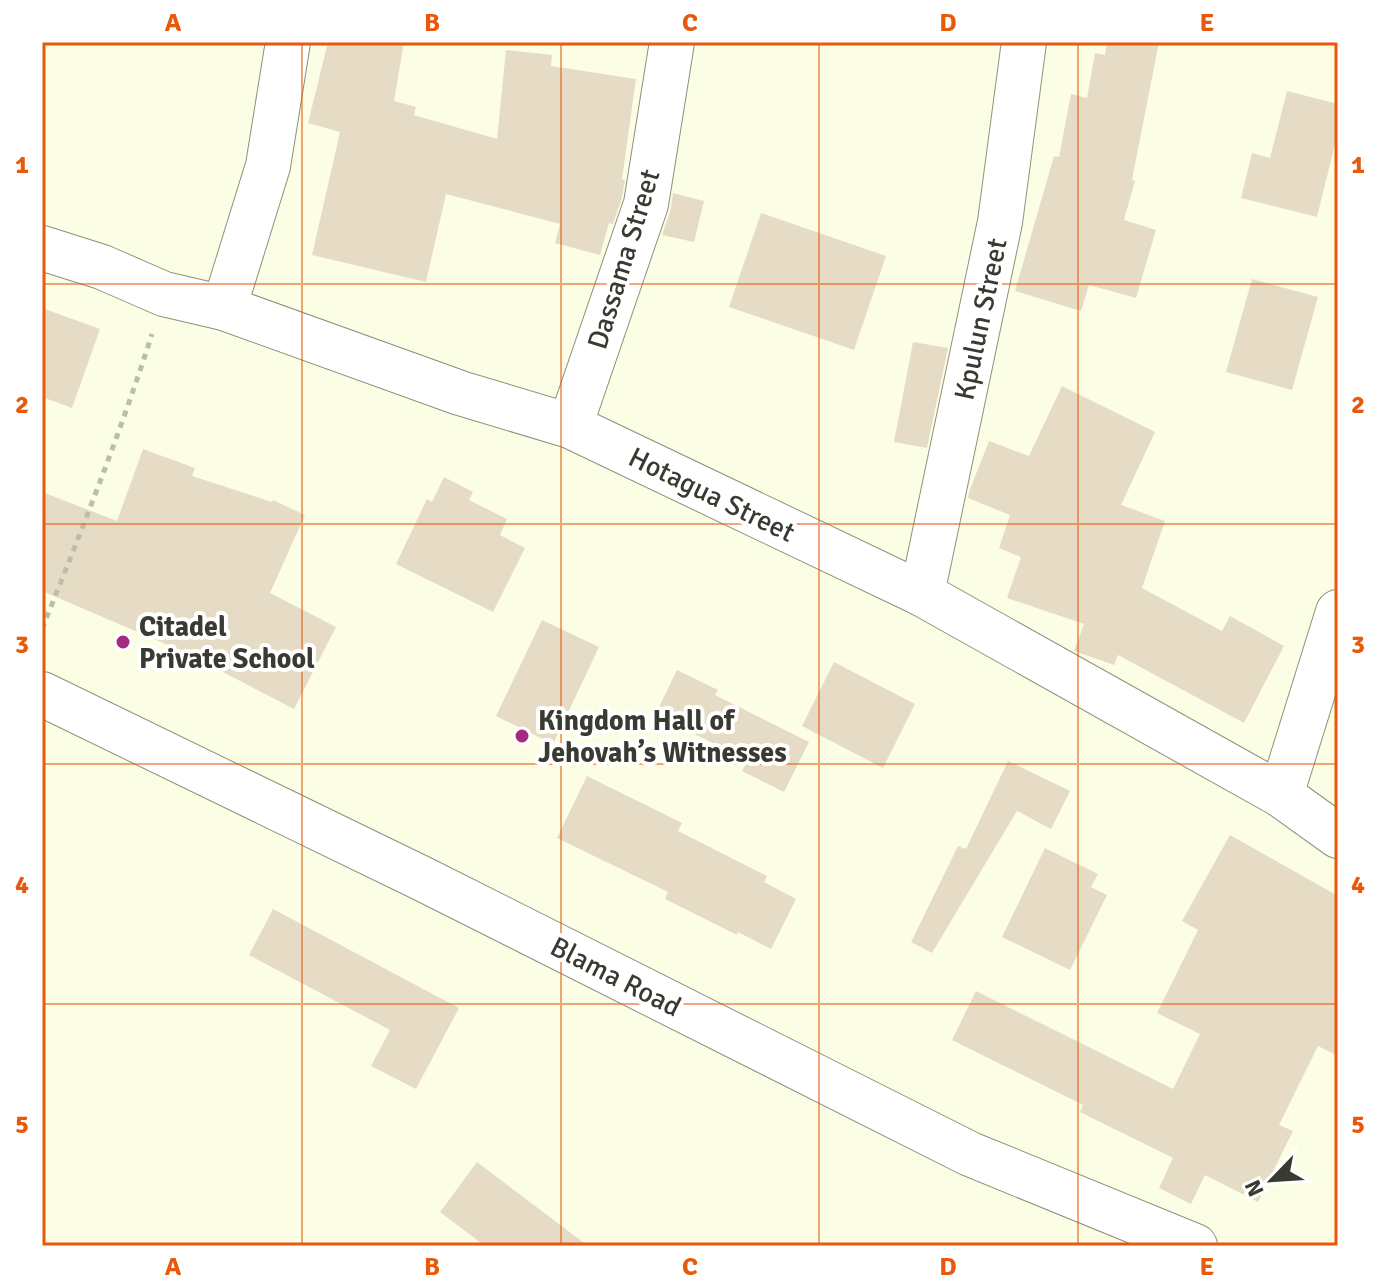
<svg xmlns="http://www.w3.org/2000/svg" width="1380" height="1288" viewBox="0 0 1380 1288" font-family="Signika,sans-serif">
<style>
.building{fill:#e6dcc5}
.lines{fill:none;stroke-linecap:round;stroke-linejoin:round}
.minor-casing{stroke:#8e917a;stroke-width:46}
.path{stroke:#bcbeaa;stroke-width:5;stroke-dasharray:6 6;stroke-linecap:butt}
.minor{stroke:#fff;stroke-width:44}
.grid{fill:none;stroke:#e8590c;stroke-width:2;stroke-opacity:0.55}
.poi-dot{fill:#a52a7e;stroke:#fff;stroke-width:3}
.labels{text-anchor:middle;stroke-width:8;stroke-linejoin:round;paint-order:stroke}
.street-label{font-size:28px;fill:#393a31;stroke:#fff}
.poi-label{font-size:28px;font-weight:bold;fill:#393a31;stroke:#fff;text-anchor:start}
.neatline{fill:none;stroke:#e8590c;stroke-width:3}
.grid-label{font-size:26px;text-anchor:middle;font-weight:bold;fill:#e8590c}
</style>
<rect width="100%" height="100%" fill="#fbfee5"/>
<g class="building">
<path d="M328,42H404L394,101L416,107L414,115L497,139L506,50L552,55L551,66L636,79L622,179L625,180L622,198L613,224L609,223L600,255L555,243L560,224L446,194L426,282L312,255L340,132L308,123Z"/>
<path d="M1107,42H1159L1132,180L1135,181L1124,220L1156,230L1136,298L1089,285L1081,311L1015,291L1054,156L1059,157L1071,94L1087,98L1095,53L1105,55Z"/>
<path d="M1287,91L1338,104V132L1317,217L1241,198L1252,153L1270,158Z"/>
<path d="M673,193L704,201L694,242L662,235L670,212Z"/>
<path d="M761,213L886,256L854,350L729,307Z"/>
<path d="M1252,279L1318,297L1292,390L1226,372Z"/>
<path d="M42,308L100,329L72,408L42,397Z"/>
<path d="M913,342L948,348L927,448L894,442Z"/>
<path d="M1062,386L1155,432L1121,505L1165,521L1142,588L1222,631L1230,616L1284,646L1244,723L1118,655L1114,665L1074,651L1084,624L1007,598L1021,557L999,548L1010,515L968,498L969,492L989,441L1029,456Z"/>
<path d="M143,449L195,468L192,476L272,502L273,500L305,515L270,593L336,627L294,709L184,652L42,591V492L117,521Z"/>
<path d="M444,477L473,492L469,500L507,519L500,535L525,548L493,612L396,564L427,499L432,502Z"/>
<path d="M542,620L599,647L553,744L496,716Z"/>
<path d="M834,662L915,704L883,768L802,726Z"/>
<path d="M677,670L718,690L715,695L809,742L784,792L742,771L748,760L655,715Z"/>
<path d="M1008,761L1070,791L1051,829L1017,811L932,953L911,942L958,846L966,849Z"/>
<path d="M587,776L682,823L678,831L767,876L764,882L796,899L771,949L738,932L737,935L665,899L668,892L557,838Z"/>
<path d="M1230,835L1338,896V1056L1318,1046L1279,1125L1293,1131L1258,1202L1205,1175L1191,1204L1159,1188L1173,1158L1080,1112L1083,1105L952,1040L976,991L1173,1089L1200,1034L1157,1013L1198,930L1182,921Z"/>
<path d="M1045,848L1098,874L1091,887L1107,895L1070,970L1002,937Z"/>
<path d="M273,909L459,1008L416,1089L371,1066L390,1030L249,955Z"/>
<path d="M477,1162L588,1246H485L440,1212Z"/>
</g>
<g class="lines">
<g class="minor-casing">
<g id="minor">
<path d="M42,248L102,267L164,294L224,308L460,393L570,426L922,594L1281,795L1338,836"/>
<path d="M224,308L268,166L288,42"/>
<path d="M570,426L646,204L672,42"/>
<path d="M922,594L1000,222L1024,42"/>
<path d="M42,694L423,879L970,1154L1195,1246"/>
<path d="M1281,795L1338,612"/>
</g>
</g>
<path class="path" d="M42,629C81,532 120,434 152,334"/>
<use href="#minor" class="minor"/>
</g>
<path class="grid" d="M302,42V1246M561,42V1246M819,42V1246M1078,42V1246M42,284H1338M42,524H1338M42,764H1338M42,1004H1338"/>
<g class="poi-dot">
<circle cx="123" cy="642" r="8"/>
<circle cx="522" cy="736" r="8"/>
</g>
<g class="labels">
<g class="street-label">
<text transform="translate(623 259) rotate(-73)" y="10">Dassama Street</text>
<text transform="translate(980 319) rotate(-78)" y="10">Kpulun Street</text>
<text transform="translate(712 494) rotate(26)" y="10">Hotagua Street</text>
<text transform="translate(616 976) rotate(27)" y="10">Blama Road</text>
</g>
<g class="poi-label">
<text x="139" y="636">Citadel<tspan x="139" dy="32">Private School</tspan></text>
<text x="538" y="730">Kingdom Hall of<tspan x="538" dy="32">Jehovah’s Witnesses</tspan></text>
</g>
</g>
<rect width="1380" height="1288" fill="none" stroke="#ffffff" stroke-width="88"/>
<g transform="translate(1272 1180) rotate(245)" stroke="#ffffff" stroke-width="6" paint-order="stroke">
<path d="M0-6L14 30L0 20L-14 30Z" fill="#393a31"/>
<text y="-12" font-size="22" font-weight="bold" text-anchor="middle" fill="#393a31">N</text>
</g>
<rect x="44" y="44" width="1292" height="1200" class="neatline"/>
<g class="grid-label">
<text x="173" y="31">A</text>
<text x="432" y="31">B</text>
<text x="690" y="31">C</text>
<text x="948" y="31">D</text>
<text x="1207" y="31">E</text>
<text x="22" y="173">1</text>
<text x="1358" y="173">1</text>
<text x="22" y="413">2</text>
<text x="1358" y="413">2</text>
<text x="22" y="653">3</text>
<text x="1358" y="653">3</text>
<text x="22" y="893">4</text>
<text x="1358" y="893">4</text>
<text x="22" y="1133">5</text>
<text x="1358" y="1133">5</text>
<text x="173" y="1275">A</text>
<text x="432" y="1275">B</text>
<text x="690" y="1275">C</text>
<text x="948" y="1275">D</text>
<text x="1207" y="1275">E</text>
</g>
</svg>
